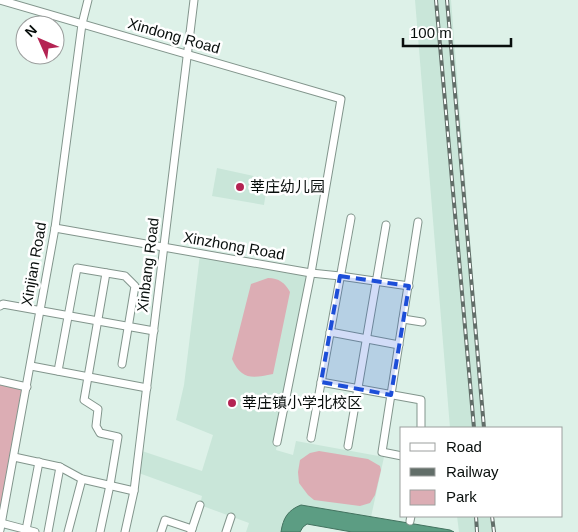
<svg xmlns="http://www.w3.org/2000/svg" width="578" height="532" viewBox="0 0 578 532" font-family="Arial,'Noto Sans SC',sans-serif">
<style>
.built{fill:#c9e6d9}
.green{fill:#dcadb4}
.water{fill:#5c9d83;stroke:#43725f}
.lines{fill:none;stroke-linecap:round;stroke-linejoin:round}
.minor-casing{stroke:#82958c;stroke-width:9}
.minor{stroke:#fff;stroke-width:7}
.rail-casing{stroke:#626e69;stroke-width:4}
.rail{stroke:#fff;stroke-width:2;stroke-dasharray:5.5;stroke-linecap:butt}
.marked{fill:#1d4ed8;fill-opacity:0.2;stroke:#1d4ed8;stroke-width:4;stroke-dasharray:10 6;stroke-linejoin:round}
.poi-dot{fill:#b42453;stroke:#fff;stroke-width:2}
.labels{text-anchor:middle;stroke-width:5;stroke-linejoin:round;paint-order:stroke}
.street-label{font-size:15px;fill:#080e0c;stroke:#fff}
.poi-label{font-size:15px;fill:#080e0c;stroke:#fff;text-anchor:start}
</style>
<rect width="100%" height="100%" fill="#ddf1e8"/>
<g class="built">
<path d="M415,0H451L485,428H450Z"/>
<path d="M217,168L268,179L264,205L212,196Z"/>
<path d="M200,254L311,273L276,450L293,455L296,441L384,457L371,517L301,505L282,522L281,532H246L249,523L200,505L202,496L136,472L139,450L202,471L213,435L176,420L184,385Z"/>
<path d="M457,516H492L494,532H459Z"/>
</g>
<g class="green">
<path d="M268,278C279,278 285,283 290,292L273,374C253,378 242,381 232,359L251,284Z"/>
<path d="M0,381L27,387L0,530Z"/>
<path d="M319,451L368,459L380,466L381,470L375,495L370,503L360,506L314,500L308,495L299,483L298,472L300,460L310,453Z"/>
</g>
<path class="water" d="M301,505L450,530L454,532H352L307,524L303,527L300,532H281C283,518 288,510 301,505Z"/>
<g class="lines">
<g class="minor-casing">
<g id="minor">
<path d="M0,0L341,99L311,273L277,442"/>
<path d="M55,228L311,273L340,276L409,286"/>
<path d="M0,306L3,304L154,331"/>
<path d="M403,319L422,322"/>
<path d="M330,332L399,345"/>
<path d="M31,366L147,388"/>
<path d="M58,371L77,268L125,276L135,286L122,364"/>
<path d="M0,381L27,387"/>
<path d="M321,382L421,400V428"/>
<path d="M311,438L351,218"/>
<path d="M348,446L386,225"/>
<path d="M402,456L382,452L418,222"/>
<path d="M14,457L60,467L82,479L134,491"/>
<path d="M410,521L411,516"/>
<path d="M1,523L35,532"/>
<path d="M0,530L55,228L82,24L88,0"/>
<path d="M26,530L39,462"/>
<path d="M48,532L60,467"/>
<path d="M68,532L82,479"/>
<path d="M100,532L110,485L118,437L100,433L96,426L98,409L84,400L106,273"/>
<path d="M125,532L134,491L139,450L194,0"/>
<path d="M161,532L165,520L192,529"/>
<path d="M191,532L200,505"/>
<path d="M226,532L231,517"/>
</g>
</g>
<use href="#minor" class="minor"/>
<g class="rail-casing">
<g id="rail">
<path d="M436,0L474,428"/>
<path d="M447,0L484,428"/>
<path d="M476,516L477,532"/>
<path d="M492,516L494,532"/>
</g>
</g>
<use href="#rail" class="rail"/>
</g>
<path class="marked" d="M340,276L409,286L391,395L321,382Z"/>
<g class="poi-dot">
<circle cx="240" cy="187" r="5"/>
<circle cx="232" cy="403" r="5"/>
</g>
<g class="labels">
<g class="street-label">
<text transform="translate(174 36) rotate(16)" y="5">Xindong Road</text>
<text transform="translate(234 246) rotate(10)" y="5">Xinzhong Road</text>
<text transform="translate(34 264) rotate(-80)" y="5">Xinjian Road</text>
<text transform="translate(148 265) rotate(-83)" y="5">Xinbang Road</text>
</g>
<g class="poi-label">
<text x="250" y="192">莘庄幼儿园</text>
<text x="242" y="408">莘庄镇小学北校区</text>
</g>
</g>
<rect x="400" y="427" width="162" height="90" fill="#ffffff" stroke="#9c9f9e"/>
<rect x="410" y="443" width="25" height="8" fill="#ffffff" stroke="#9c9f9e"/>
<text x="446" y="452" font-size="15" fill="#080e0c">Road</text>
<rect x="410" y="468" width="25" height="8" fill="#626e69" stroke="#9c9f9e"/>
<text x="446" y="477" font-size="15" fill="#080e0c">Railway</text>
<rect x="410" y="490" width="25" height="15" fill="#dcadb4" stroke="#9c9f9e"/>
<text x="446" y="502" font-size="15" fill="#080e0c">Park</text>
<g transform="translate(40 40) rotate(315)"><circle r="24" fill="#ffffff" stroke="#9c9f9e"/>
<path d="M0-4L9 19L0 12L-9 19Z" fill="#b42453"/>
<text y="-8" font-size="14" font-weight="bold" text-anchor="middle" fill="#080e0c">N</text>
</g>
<path d="M403 38v8h108v-8" fill="none" stroke="#080e0c" stroke-width="2.5"/>
<text x="410" y="38" font-size="15" fill="#080e0c" stroke="#ffffff" stroke-width="4" paint-order="stroke">100 m</text>
</svg>
